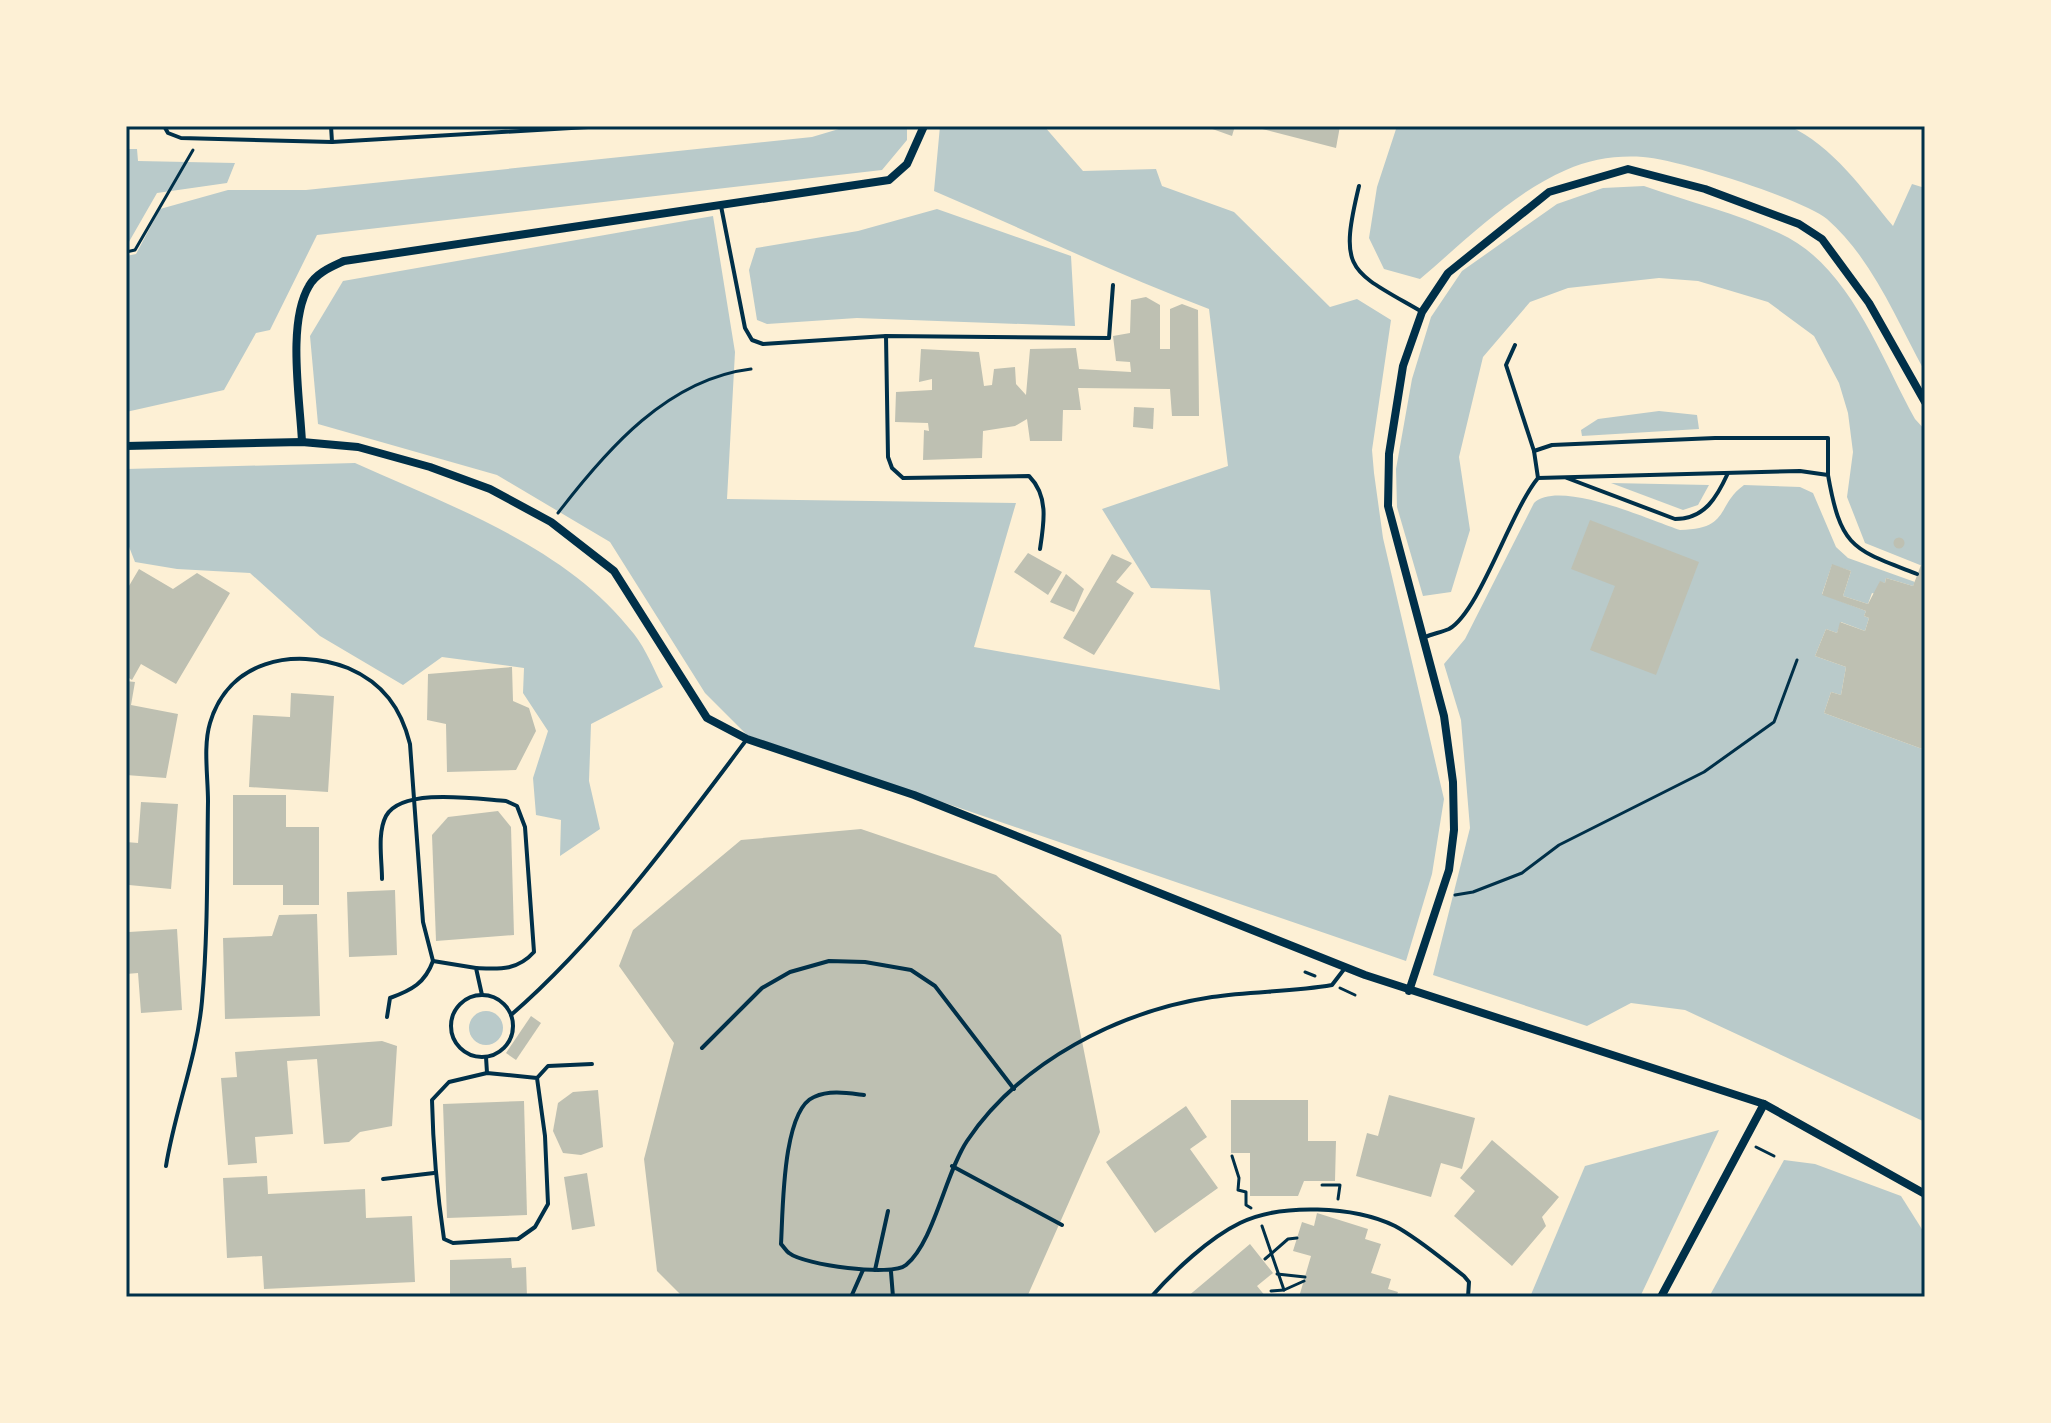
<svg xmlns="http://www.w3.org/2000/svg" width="2051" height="1423" viewBox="0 0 2051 1423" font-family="'Fira Sans',sans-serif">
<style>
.green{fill:#b9caca}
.building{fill:#bec0b2}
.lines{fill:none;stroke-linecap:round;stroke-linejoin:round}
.path{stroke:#003049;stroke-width:3}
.service{stroke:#003049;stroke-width:4}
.minor{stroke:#003049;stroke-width:8}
.neatline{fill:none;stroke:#003049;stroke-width:3}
</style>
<rect width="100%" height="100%" fill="#fdf0d5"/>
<g class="green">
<path d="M849,126H907V140L882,170L317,235L270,330L256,333L224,390L126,412V256L136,254L160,209L228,190H306L812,137Z"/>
<path d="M940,126H1044L1083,171L1156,169L1162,186L1234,212L1330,307L1357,299L1391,320L1372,450L1374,473L1383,538L1444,799L1432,874L1406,961L747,735L705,693L610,542L497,475L318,424L310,336L343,281L713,216L735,352L727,499L1016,503L974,647L1220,690L1210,590L1151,588L1102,509L1228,466L1209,309C1116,274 1026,230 934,191Z"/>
<path d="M1397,126H1789C1833,146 1863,190 1893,226L1912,184L1925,188V372C1897,321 1872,258 1827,219C1803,199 1677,159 1643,157C1618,155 1590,159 1566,170C1511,194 1466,240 1420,279L1384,269L1369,238L1377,187Z"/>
<path d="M126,149H137L138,161L235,163L227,183L157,193L126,247Z"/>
<path d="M1644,186C1689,202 1736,213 1779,233C1849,264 1880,356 1915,419L1925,430V567L1865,543L1847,497L1853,452L1848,413L1839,383L1814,336L1768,302L1698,281L1659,278L1568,288L1530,302L1483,357L1459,457L1470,530L1451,592L1423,596L1397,507L1396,469L1412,379L1431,317L1462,271L1557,204L1603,188Z"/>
<path d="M937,209L1071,256L1075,326L857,318L767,324L757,320L749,270L756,248L858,231Z"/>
<path d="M1659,411L1697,415L1699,429L1582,436L1581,430L1598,419Z"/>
<path d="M355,463C452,507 566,546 634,634C646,649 654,670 663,687L591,724L589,781L600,829L560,856L561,820L536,815L533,778L548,731L523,693L524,668L442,657L403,685L320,636L250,573L177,569L135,562L126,539V469Z"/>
<path d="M1611,483L1709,485L1698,505L1683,510Z"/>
<path d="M1744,485L1800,487L1813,493L1836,547L1848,558L1915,582L1913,586L1886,578L1885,583L1880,582L1875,594L1872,593L1868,604L1843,596L1851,571L1832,565L1822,594L1866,611L1864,616L1869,618L1865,631L1841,622L1837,633L1826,629L1815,656L1846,667L1841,695L1831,692L1824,713L1925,750V1122L1685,1010L1631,1003L1587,1026L1433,975L1470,828L1461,720L1444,664L1465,639L1534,503C1559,479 1650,520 1680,530C1731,529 1716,505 1744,485Z"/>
<circle cx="486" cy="1028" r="17"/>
<path d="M1719,1130L1640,1297H1530L1585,1166Z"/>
<path d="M1784,1160L1815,1164L1901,1196L1925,1234V1297H1709Z"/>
</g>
<g class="building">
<path d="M1204,126H1235L1232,136Z"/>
<path d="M1251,126H1340L1336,148Z"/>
<path d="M1146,297L1160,305V349H1170V309L1182,304L1198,310L1199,416H1172L1170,389L1078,388L1081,410H1063L1062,441H1030L1027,419L1015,426L983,431L982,458L923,460L924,430L929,431L928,423L895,422L896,392L932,390V379L919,382L921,349L979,352L984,386L992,385L994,369L1015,367L1016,384L1026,395L1030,349L1076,348L1079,369L1131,372L1130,362L1116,361L1113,336L1130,333L1131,300Z"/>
<path d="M1134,407L1154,408L1153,429L1133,427Z"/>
<path d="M1590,520L1699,562L1656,675L1590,650L1615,586L1571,569Z"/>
<circle cx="1899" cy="543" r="5.5"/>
<path d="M1028,553L1062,572L1048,595L1014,572Z"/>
<path d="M1112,554L1132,563L1116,582L1134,593L1094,655L1063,638Z"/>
<path d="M1832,564L1851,571L1843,596L1868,604L1880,581L1885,583L1886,578L1913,586L1921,565L1925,567V750L1824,713L1831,692L1841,695L1846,667L1815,656L1826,629L1837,633L1840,622L1865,631L1869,618L1864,616L1866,611L1822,595Z"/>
<path d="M139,569L173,589L197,573L230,593L176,684L141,664L132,680L126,676V591Z"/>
<path d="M1066,574L1084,589L1074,612L1050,602Z"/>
<path d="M512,667L513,701L529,708L536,731L516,770L447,772L446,724L427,720L428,674Z"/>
<path d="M126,681L135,682L131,705L178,714L166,778L126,775Z"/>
<path d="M291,693L334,696L328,792L249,787L253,715L290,717Z"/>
<path d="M233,795H286V827H319V905H283V885H233Z"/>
<path d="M141,802L178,804L171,889L129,885L126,899V842L138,843Z"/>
<path d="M498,811L511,827L514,935L436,941L432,835L448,817Z"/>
<path d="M861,829L996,875L1061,935L1100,1132L1027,1297H683L657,1271L644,1159L674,1043L619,966L633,930L741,840Z"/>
<path d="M395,890L397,955L349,957L347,892Z"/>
<path d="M317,914L320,1016L225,1019L223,938L272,936L279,915Z"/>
<path d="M177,929L182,1010L141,1013L138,973L126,974L129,932Z"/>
<path d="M531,1016L541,1023L516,1060L506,1053Z"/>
<path d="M382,1041L397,1046L392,1126L360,1132L349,1142L324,1144L317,1059L287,1061L293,1134L255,1137L257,1163L228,1165L221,1078L237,1077L235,1052Z"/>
<path d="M598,1090L603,1147L581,1155L563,1153L553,1131L558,1103L573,1092Z"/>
<path d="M1389,1095L1475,1118L1462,1169L1441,1163L1431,1197L1356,1176L1367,1133L1378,1136Z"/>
<path d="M1231,1100H1308V1141H1336L1335,1181H1304L1298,1196H1250V1153H1231Z"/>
<path d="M524,1101L527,1215L447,1218L443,1104Z"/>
<path d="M1186,1106L1207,1137L1190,1149L1218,1188L1155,1233L1106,1162Z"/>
<path d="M1492,1140L1559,1197L1542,1217L1546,1226L1512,1266L1454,1216L1475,1191L1460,1178Z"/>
<path d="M587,1173L595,1226L572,1230L564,1177Z"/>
<path d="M267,1176L268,1194L365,1189L366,1218L412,1216L415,1282L264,1289L262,1256L227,1258L223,1178Z"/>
<path d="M1317,1213L1368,1229L1365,1239L1381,1244L1371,1273L1391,1279L1388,1289L1398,1292L1396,1297H1299L1311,1256L1293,1251L1302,1222L1314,1226Z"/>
<path d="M1250,1244L1273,1273L1257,1286L1266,1297H1187Z"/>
<path d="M511,1258L512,1268L526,1267L527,1297H450V1260Z"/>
</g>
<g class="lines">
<g class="path">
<path d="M126,252L135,250L193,150"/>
<path d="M558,513C607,449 668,379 751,369"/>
<path d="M1455,895L1473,892L1522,873L1559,845L1704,772L1774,722L1797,660"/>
<path d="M1305,972L1315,976"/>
<path d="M1340,988L1355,995"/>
<path d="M1756,1147L1774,1156"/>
<path d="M1232,1156L1239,1178L1238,1190L1246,1192V1205L1251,1208"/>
<path d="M1322,1185H1340L1338,1199"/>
<path d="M1262,1226L1284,1290"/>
<path d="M1265,1259L1288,1239L1297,1238"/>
<path d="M1277,1274L1305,1277"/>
<path d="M1271,1291L1284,1290L1304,1281"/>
</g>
<g class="service">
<path d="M164,126L168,133L181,138L332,142L605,126"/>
<path d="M331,126L332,142"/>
<path d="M1359,186C1338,273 1350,270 1422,312"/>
<path d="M721,206L745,328L752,340L763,344L886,336L1109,338L1113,285"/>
<path d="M886,336L888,457L892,468L903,478L1029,476C1049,496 1044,523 1040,549"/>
<path d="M1515,345L1506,365L1534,451L1538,478"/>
<path d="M1534,451L1552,445L1715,438H1828V475"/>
<path d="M1567,478L1675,519C1705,519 1717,497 1728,473"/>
<path d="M1425,637C1432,634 1442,632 1449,629C1480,611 1510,512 1538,478L1800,471L1828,475C1841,549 1853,549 1917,574"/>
<path d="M382,879C382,860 377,833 386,816C402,787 477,799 506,801L517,806L525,827L534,952C517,971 499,969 476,968"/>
<circle cx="482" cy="1026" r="31"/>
<path d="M511,1015C597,941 679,830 747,739"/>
<path d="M387,1017L390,998C412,990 425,983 433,961"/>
<path d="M702,1048L762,988L790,972L829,961L865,962L911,970L935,986L1014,1089"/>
<path d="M486,1057L487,1073"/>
<path d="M487,1073L537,1078L545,1136L548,1204L535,1227L518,1239L453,1243L444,1239C437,1192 433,1147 432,1100L449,1082Z"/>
<path d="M537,1078L548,1066L592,1064"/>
<path d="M864,1095C847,1093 830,1090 814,1097C782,1110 783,1212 781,1244C784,1247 786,1251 789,1253C804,1265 892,1277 906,1265C934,1242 945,1174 967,1141C1020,1062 1119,1011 1212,997C1252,991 1292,992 1332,985L1345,968"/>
<path d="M166,1166C175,1110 197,1057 202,1001C208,935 207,867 208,801C208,777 203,746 210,723C228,661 293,647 348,668C383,683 401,708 410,744L423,922L433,961L476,968L482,995"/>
<path d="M952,1166L1062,1225"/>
<path d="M383,1179L434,1173"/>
<path d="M875,1270L888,1211"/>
<path d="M891,1272L893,1297"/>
<path d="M851,1297L863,1270"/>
<path d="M1151,1297C1174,1271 1209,1238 1240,1223C1281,1203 1354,1206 1395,1226C1419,1239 1442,1259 1464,1276L1469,1282L1468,1297"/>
</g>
<g class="minor">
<path d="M302,442C300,399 287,323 309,286C316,273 331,267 344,261L889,180L907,164L924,126"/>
<path d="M126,446L302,442L358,447L430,467L490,489L551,522L614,571L707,718L747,739L914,795L1365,975L1764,1104L1925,1194"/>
<path d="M1409,991L1449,870L1454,830L1453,782L1444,716L1388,506L1389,454L1403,366L1422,312L1448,273L1549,192L1628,169L1705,189L1799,224L1822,239L1869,303L1925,402"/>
<path d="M1661,1297L1764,1104"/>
</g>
</g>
<rect width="2051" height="1423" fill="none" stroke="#fdf0d5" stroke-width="256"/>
<rect x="128" y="128" width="1795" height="1167" class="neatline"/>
</svg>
